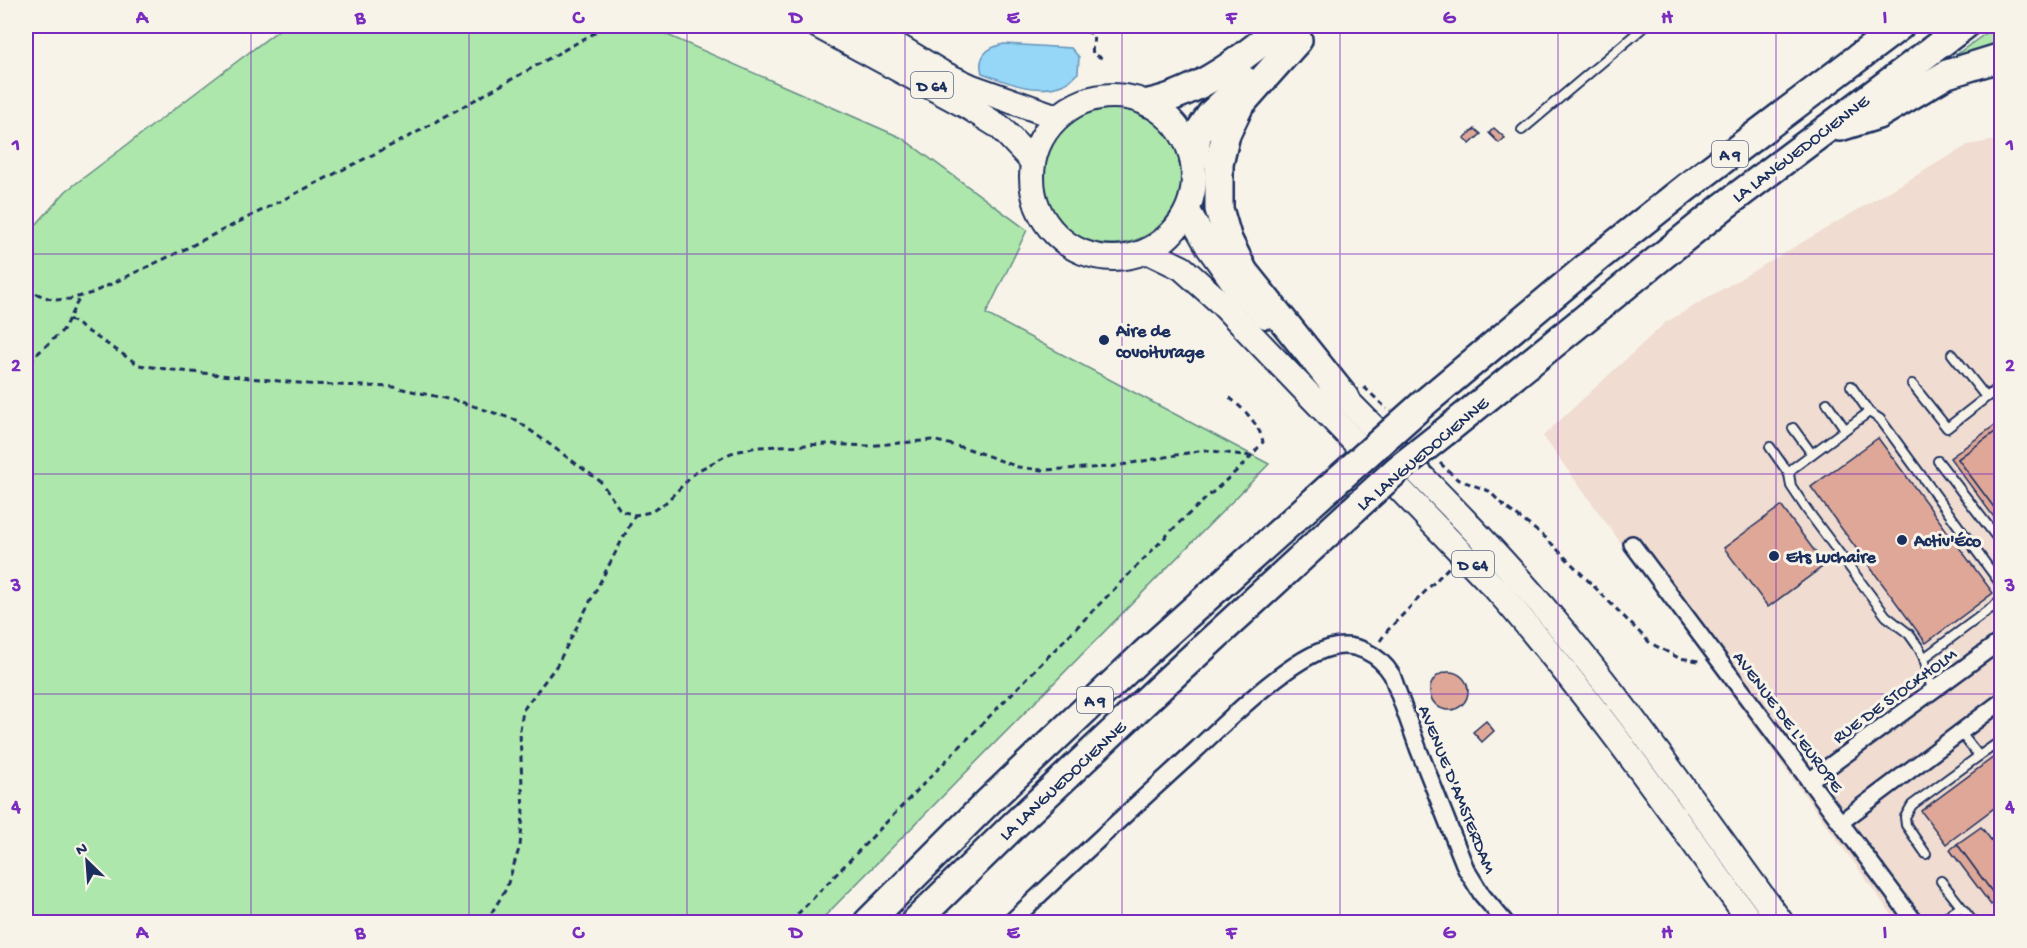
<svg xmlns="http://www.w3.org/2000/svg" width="2027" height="948" viewBox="0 0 2027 948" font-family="'Gochi Hand',sans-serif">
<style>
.built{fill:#f0dcd0}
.green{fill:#aee7ab;stroke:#648b84;stroke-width:1.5}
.water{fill:#96d6f7;stroke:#6593ba;stroke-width:1.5}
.building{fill:#dfa798;stroke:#1b2f5e;stroke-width:1.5}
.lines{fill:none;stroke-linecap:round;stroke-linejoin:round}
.service-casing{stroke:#1b2f5e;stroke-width:12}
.minor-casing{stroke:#1b2f5e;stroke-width:20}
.primary-casing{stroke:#1b2f5e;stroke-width:28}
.motorway-casing{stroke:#1b2f5e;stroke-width:32}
.path{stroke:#1b2f5e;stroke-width:3;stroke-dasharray:6 4.5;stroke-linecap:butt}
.service{stroke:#f7f3e8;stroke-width:8}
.minor{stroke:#f7f3e8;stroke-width:15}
.primary{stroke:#f7f3e8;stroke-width:24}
.motorway{stroke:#f7f3e8;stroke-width:27}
.motorway-bridge-casing{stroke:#1b2f5e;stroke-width:32;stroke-linecap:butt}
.motorway-bridge{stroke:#f7f3e8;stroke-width:27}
.grid{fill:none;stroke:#7b2cbf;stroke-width:1.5;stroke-opacity:0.55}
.poi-dot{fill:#1b2f5e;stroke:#f7f3e8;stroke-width:2}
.labels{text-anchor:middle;stroke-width:6;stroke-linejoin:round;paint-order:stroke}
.shield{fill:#f7f3e8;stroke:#5d6a87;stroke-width:1.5}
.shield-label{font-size:16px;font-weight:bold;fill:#1b2f5e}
.street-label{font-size:18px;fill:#1b2f5e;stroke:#f7f3e8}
.poi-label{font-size:18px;font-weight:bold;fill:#1b2f5e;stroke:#f7f3e8;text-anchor:start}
.neatline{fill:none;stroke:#7b2cbf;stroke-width:2}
.grid-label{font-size:20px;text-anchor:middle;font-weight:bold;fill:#7b2cbf}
</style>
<rect width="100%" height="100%" fill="#f7f3e8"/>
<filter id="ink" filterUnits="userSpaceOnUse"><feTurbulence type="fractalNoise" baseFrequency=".0167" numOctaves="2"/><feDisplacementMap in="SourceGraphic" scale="12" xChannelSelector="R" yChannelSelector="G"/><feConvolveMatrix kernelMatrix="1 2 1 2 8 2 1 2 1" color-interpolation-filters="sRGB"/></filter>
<g filter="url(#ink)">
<path class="built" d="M2001,139V922H1897L1543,436L1665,323L1968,145Z"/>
<g class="green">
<path d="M284,26H647L902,138L1027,230L986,314L1269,464L819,922H26V236L66,191Z"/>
<path d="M1996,26H2001V48L1951,61L1953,57Z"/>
<circle cx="1112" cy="174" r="70"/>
</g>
<path class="water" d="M1004,44L1071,48L1079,57L1078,73C1073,77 1068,83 1062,85C1035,95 1006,82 982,73C977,56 988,47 1004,44Z"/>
<g class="building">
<path d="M1494,128L1505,138L1499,143L1489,133Z"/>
<path d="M1475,129L1481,134L1470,144L1464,138Z"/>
<path d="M2002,420V427L1958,459L2002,518V528L1950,458Z"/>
<path d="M2002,427V518L1958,459Z"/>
<path d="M1878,438L1993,593L1926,643L1811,487Z"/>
<path d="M1781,506L1825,565L1768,607L1724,548Z"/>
<circle cx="1449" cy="691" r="19"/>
<path d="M1486,721L1494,731L1482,742L1473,732Z"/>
<path d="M2002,751V802L1946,844L1921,811Z"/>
<path d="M1981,827L2002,854V884L1992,892L1957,844Z"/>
<path d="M1957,844L1992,892L2002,884V897L1991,905L1950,850Z"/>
</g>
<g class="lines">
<g class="service-casing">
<g id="service">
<path d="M1522,130L1645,26"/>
<path d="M1952,354L1986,397"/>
<path d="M1912,384L1947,428L2002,385"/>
<path d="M1851,386L1869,412"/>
<path d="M1827,403L1845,429"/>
<path d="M1793,428L1812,454"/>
<path d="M1770,447L1789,474"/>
<path d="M1938,461L2002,544"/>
<path d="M1924,658L2002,600"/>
<path d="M1932,690L1924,658L1919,648L1909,634L1886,616L1807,510L1791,486L1789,474L1793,468L1869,412L1880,419L2002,586"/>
<path d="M1960,732L1979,756L2002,740"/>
<path d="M1926,854L1906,825L1905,817L1912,805L1979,756"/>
<path d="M1941,881L1973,922"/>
<path d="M1938,922L1961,907"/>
</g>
</g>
<g class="minor-casing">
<g id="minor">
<path d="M1632,544L1915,922"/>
<path d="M1809,781L2002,640"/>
<path d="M1841,822L2002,701"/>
<path d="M1011,922C1072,864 1134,806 1197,749C1228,720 1290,658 1330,648C1355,641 1379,654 1392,675L1418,748L1466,869L1482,895L1505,922"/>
</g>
</g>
<g class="primary-casing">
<g id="primary">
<path d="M818,26L968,107L1000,127L1033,162"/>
<path d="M865,26L942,73L972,87L1057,117"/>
<circle cx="1113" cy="177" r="81"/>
<path d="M1188,211L1209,248L1234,283L1266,316"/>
<path d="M1147,251L1182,268L1220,302L1497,590C1589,695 1669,809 1751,922"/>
<path d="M1331,384C1407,462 1486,538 1555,621C1636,718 1707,821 1781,922"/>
</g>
</g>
<g class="motorway-casing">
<g id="motorway">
<path d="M1298,40L1240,105L1226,134L1219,164V209L1228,240L1244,272L1345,398"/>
<path d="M1149,103C1199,93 1243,58 1282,26"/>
<path d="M1840,127L1878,115L1947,74L2002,57"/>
<path d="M1194,160L1197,135L1211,114L1246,81"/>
<path d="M1423,404L1600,256L1687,187L1900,26"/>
<path d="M1446,431L1724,206L1964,26"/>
<path d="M868,922L989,801L1144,654L1331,486"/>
<path d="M915,922L1012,827L1167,681L1353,510"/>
</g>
</g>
<g class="path">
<path d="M950,26L959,28L968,26"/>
<path d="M992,33L1002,29L1085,31L1093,34C1095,42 1091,46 1093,54L1102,58"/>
<path d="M26,290L54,300L70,299L92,293L181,251L412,135L607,26"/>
<path d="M69,319L139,365L173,370L308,384L394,387L461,402L516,420L600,481L621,511L635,515L651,512L665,503L697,471L731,453L757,447L830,444L867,446L932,440L969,449L1018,467L1042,470L1110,467L1204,450L1251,456"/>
<path d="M26,372L34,357L63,330L80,297"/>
<path d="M1364,387L1387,409"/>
<path d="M1440,463L1457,479L1489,491L1504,506L1546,538L1650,643L1679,658L1699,661"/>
<path d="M1380,641L1387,631L1449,567"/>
<path d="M486,922L506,889L520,846L523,815L520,730L523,710L557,665L635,515"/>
<path d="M790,922L935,772L1180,522L1245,463L1263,442C1259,423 1243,409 1229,397"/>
</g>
<use href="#service" class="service"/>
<use href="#minor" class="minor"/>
<use href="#primary" class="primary"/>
<use href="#motorway" class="motorway"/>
<g class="motorway-bridge-casing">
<g id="motorway-bridge">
<path d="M1331,486L1423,404"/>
<path d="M1353,510L1398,469L1446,431"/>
</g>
</g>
<use href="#motorway-bridge" class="motorway-bridge"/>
</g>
</g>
<path class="grid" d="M251,26V922M469,26V922M687,26V922M905,26V922M1122,26V922M1340,26V922M1558,26V922M1776,26V922M26,254H2002M26,474H2002M26,694H2002"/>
<g class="poi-dot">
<circle cx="1104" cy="340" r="6"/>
<circle cx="1902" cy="540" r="6"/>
<circle cx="1774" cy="556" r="6"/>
</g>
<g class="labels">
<g class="shield">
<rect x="911" y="72" width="42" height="26" rx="4.5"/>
<rect x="1712" y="141" width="36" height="26" rx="4.5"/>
<rect x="1452" y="551" width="42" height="26" rx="4.5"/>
<rect x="1077" y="687" width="36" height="26" rx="4.5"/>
</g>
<g class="shield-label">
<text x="932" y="91">D 64</text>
<text x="1730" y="160">A 9</text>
<text x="1473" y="570">D 64</text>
<text x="1095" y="706">A 9</text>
</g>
<g class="street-label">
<text transform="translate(1800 148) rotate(-37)" y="6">LA LANGUEDOCIENNE</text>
<text transform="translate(1422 453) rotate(-40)" y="6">LA LANGUEDOCIENNE</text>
<text transform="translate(1894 695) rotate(-36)" y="6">RUE DE STOCKHOLM</text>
<text transform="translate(1789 721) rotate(53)" y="6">AVENUE DE L'EUROPE</text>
<text transform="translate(1062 780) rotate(-43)" y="6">LA LANGUEDOCIENNE</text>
<text transform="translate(1458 789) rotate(68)" y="6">AVENUE D'AMSTERDAM</text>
</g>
<g class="poi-label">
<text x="1116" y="336">Aire de<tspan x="1116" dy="21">covoiturage</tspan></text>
<text x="1914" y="546">Activ'Éco</text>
<text x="1786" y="562">Ets Luchaire</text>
</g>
</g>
<rect width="2027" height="948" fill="none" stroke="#f7f3e8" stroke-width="66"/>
<g transform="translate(87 861) rotate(335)" stroke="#f7f3e8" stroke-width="4.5" paint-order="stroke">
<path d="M0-4.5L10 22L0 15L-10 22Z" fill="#1b2f5e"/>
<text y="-9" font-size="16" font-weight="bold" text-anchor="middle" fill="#1b2f5e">N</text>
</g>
<rect x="33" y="33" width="1961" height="882" class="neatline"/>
<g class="grid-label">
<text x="142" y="23">A</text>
<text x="360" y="23">B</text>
<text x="578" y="23">C</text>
<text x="796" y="23">D</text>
<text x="1013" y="23">E</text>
<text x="1231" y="23">F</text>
<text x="1449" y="23">G</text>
<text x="1667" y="23">H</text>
<text x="1885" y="23">I</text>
<text x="16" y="150">1</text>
<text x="2010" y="150">1</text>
<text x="16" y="371">2</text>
<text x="2010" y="371">2</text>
<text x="16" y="591">3</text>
<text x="2010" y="591">3</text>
<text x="16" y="812">4</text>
<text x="2010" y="812">4</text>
<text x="142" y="938">A</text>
<text x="360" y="938">B</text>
<text x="578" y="938">C</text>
<text x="796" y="938">D</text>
<text x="1013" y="938">E</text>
<text x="1231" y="938">F</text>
<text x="1449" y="938">G</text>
<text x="1667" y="938">H</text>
<text x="1885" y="938">I</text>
</g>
</svg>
